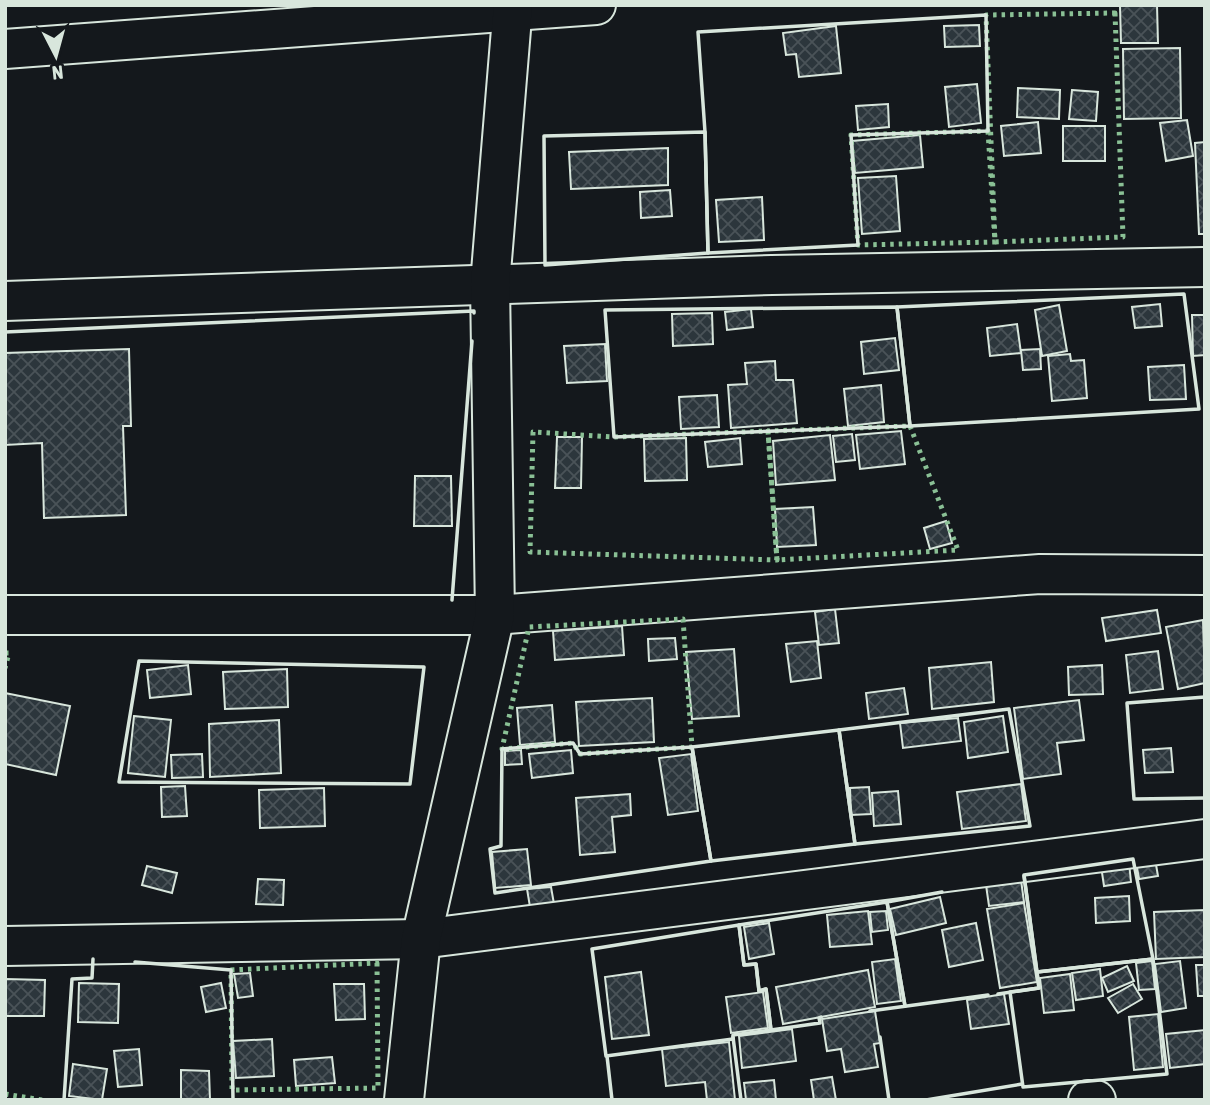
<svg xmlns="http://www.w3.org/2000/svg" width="1210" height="1105" viewBox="0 0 1210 1105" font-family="'Asap Condensed',sans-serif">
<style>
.building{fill:url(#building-cross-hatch);stroke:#d8e6dc;stroke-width:2}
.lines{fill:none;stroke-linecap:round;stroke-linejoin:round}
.minor-casing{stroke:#d8e6dc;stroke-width:42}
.minor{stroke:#14181c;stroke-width:38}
.hedge{stroke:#8ac095;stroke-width:5;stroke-dasharray:3.5 5;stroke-linecap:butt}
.wall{stroke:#d8e6dc;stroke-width:3.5}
</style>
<defs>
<pattern id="building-cross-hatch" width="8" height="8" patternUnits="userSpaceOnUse" patternTransform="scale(1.75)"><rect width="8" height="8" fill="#2c363c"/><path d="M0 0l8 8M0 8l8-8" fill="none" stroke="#4a5358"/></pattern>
</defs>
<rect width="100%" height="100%" fill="#14181c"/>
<g class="building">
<path d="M1157,5L1158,43H1121L1120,6Z"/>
<path d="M979,25L980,46L945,47L944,26Z"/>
<path d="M836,26L841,73L799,77L796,54L786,55L783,33Z"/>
<path d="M1180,48L1181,118L1124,119L1123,49Z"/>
<path d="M977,84L981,123L949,127L945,87Z"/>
<path d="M1018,88L1060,90L1059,119L1017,117Z"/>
<path d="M1072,90L1098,92L1096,121L1069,119Z"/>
<path d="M888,104L889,127L858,130L856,106Z"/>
<path d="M1187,120L1193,156L1166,161L1160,123Z"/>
<path d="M1038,122L1041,153L1004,156L1001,126Z"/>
<rect x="1063" y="126" width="42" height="35"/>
<path d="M920,135L923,167L855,173L852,141Z"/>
<path d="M1205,142V234H1199L1195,143Z"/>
<path d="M668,148V185L571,189L569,152Z"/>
<path d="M896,176L900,231L862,234L858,178Z"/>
<path d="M670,190L672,216L641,218L640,192Z"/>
<path d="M762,197L764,240L719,242L716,200Z"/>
<path d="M1160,304L1162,326L1135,328L1132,307Z"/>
<path d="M1059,305L1067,351L1042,356L1035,310Z"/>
<path d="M751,309L753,327L727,330L725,312Z"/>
<path d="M712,313L713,344L673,346L672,314Z"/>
<path d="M1192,315H1205V355L1193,356Z"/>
<path d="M1017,324L1021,353L990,356L987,328Z"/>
<path d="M895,338L899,370L864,374L861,342Z"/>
<path d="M605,344L607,381L567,383L564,346Z"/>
<path d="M129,349L131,426H123L126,515L44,518L42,443L5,445V353Z"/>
<path d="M1040,349L1041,369L1023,370L1021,350Z"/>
<path d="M1070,354L1071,361L1084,360L1087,398L1052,401L1048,356Z"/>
<path d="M775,361L776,380H793L797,423L731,428L728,385L747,384L745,363Z"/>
<path d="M1184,365L1186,399L1150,400L1148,367Z"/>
<path d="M881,385L884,422L848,426L844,389Z"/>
<path d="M717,395L719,427L681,429L679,397Z"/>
<path d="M901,431L905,464L860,469L856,435Z"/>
<path d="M852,434L855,460L836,462L833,436Z"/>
<path d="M830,435L835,480L776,485L773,441Z"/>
<path d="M557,437H582L581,488H555Z"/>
<path d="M686,438L687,480L645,481L644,439Z"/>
<path d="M740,438L742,464L708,467L705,442Z"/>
<path d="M415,476H451L452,526H414Z"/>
<path d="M813,507L816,545L777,547L775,509Z"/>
<path d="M946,521L952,543L930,549L924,528Z"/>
<path d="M835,609L839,643L819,645L815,612Z"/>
<path d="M1157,610L1161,633L1106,641L1102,618Z"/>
<path d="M1203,620L1205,683L1178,689L1166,627Z"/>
<path d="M622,626L624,655L555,660L553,631Z"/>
<path d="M675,638L677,659L649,661L648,639Z"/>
<path d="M817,641L821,678L791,682L786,644Z"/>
<path d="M734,649L739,716L692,719L686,652Z"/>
<path d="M1158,651L1163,689L1130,693L1126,655Z"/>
<path d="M991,662L994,702L932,709L929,668Z"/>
<path d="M188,665L191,694L150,698L147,670Z"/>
<path d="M1102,665L1103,694L1069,695L1068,667Z"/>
<path d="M287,669L288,707L225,709L223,672Z"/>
<path d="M904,688L908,714L869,719L866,693Z"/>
<path d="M5,693L70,706L56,775L5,764Z"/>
<path d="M652,698L654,742L579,746L576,702Z"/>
<path d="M1079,700L1084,740L1057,743L1061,774L1023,779L1014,708Z"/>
<path d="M552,705L555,742L520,745L517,708Z"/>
<path d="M134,716L171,720L165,777L128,773Z"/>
<path d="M1003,716L1008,752L968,758L964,722Z"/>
<path d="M958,718L961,741L903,748L900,723Z"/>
<path d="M279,720L281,773L210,777L209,724Z"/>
<path d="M1171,748L1173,772L1145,773L1143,750Z"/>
<path d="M521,750L522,764L505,765V751Z"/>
<path d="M571,750L573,773L532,778L529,754Z"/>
<path d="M202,754L203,777L172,778L171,755Z"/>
<path d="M691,754L698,811L668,815L659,758Z"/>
<path d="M1021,784L1026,821L962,829L957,792Z"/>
<path d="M185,786L187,816L162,817L161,787Z"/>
<path d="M869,787L871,814L851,815L850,788Z"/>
<path d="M324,788L325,826L260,828L259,790Z"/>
<path d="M898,791L901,824L874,826L872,793Z"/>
<path d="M630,794L631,815L612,817L615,852L580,855L576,798Z"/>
<path d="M527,849L531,885L495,888L492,852Z"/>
<path d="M1155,859L1158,876L1139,879L1136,862Z"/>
<path d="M1129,863L1131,882L1104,886L1101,866Z"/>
<path d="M147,866L177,873L172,893L142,885Z"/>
<path d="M258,879L284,880L283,905L256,904Z"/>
<path d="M1021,880L1024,902L989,906L986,885Z"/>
<path d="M551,887L554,904L530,907L527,889Z"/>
<path d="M1129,896L1130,921L1096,923L1095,898Z"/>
<path d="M940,897L946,923L896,935L890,909Z"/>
<path d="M1024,903L1037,982L1000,988L987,909Z"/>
<path d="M1205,910V957L1156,959L1154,912Z"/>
<path d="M868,911L872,944L830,947L827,915Z"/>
<path d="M886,911L888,930L872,932L870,912Z"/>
<path d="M769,923L774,954L749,959L744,927Z"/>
<path d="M976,923L983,960L949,967L942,930Z"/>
<path d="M895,959L901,1001L877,1004L872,962Z"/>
<path d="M1152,961L1155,989L1139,990L1136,963Z"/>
<path d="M1180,961L1186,1008L1161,1012L1155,964Z"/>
<path d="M1196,965H1205V996H1198Z"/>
<path d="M1127,966L1134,981L1108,992L1102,978Z"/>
<path d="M1100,969L1103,996L1076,1000L1072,973Z"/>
<path d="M868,970L875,1007L783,1024L776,987Z"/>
<path d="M641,972L649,1035L612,1039L605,977Z"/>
<path d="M250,973L253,996L238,998L234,974Z"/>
<path d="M1070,974L1074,1010L1044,1013L1040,978Z"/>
<path d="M5,979L45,980L44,1016H5Z"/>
<path d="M79,983L119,984L118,1023L78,1022Z"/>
<path d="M221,983L226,1008L206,1012L201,987Z"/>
<path d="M334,984H364L365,1019L336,1020Z"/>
<path d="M1133,984L1142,999L1118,1013L1108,998Z"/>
<path d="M763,992L768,1028L731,1033L726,997Z"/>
<path d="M1004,994L1009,1024L971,1029L967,1000Z"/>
<path d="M875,1011L880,1043L874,1044L878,1067L845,1072L841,1049L827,1051L822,1019Z"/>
<path d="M1158,1014L1163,1067L1134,1070L1129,1017Z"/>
<path d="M792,1029L796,1061L742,1068L739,1036Z"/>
<path d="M1205,1030V1064L1170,1068L1166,1034Z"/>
<path d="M272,1039L274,1076L236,1078L233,1041Z"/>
<path d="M729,1042L735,1100H707L705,1082L666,1086L662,1049Z"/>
<path d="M139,1049L142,1085L118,1087L114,1051Z"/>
<path d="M332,1057L335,1083L296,1086L294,1060Z"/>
<path d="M73,1064L107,1069L102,1100L69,1096Z"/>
<path d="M181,1070L209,1071L210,1100H181Z"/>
<path d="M832,1077L836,1100H814L811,1080Z"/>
<path d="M774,1080L776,1100H746L744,1083Z"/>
</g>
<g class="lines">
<g class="minor-casing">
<g id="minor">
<path d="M5,49L596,5"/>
<path d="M5,301L772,275L1205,267"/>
<path d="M5,615H495L1040,574L1205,575"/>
<path d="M5,946L421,939L1205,839"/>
<path d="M404,1100L421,939L495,615L490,284L513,5"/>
<path d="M1088,1100H1096"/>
</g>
</g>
<use href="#minor" class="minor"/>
<g class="hedge">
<path d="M1115,13L1123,237L995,242L986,15Z"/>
<path d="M988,131L995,242L858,245L851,135Z"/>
<path d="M910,426L958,550L777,560L768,431Z"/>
<path d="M768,431L777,560L530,552L533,432L614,437Z"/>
<path d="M683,619L692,747L580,754L573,743L502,749L529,627Z"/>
<path d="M5,653H9L5,668"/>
<path d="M377,963L378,1088L232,1090L231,970Z"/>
<path d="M5,1094L42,1100"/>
</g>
<g class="wall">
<path d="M986,15L988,131L851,135L858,245L708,253L705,132L698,32Z"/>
<path d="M705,132L708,253L545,265L544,136Z"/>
<path d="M1184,294L1199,409L910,426L897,307Z"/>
<path d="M897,307L910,426L614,437L605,310Z"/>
<path d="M5,332L474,311V313"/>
<path d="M452,600L472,341"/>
<path d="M139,661L424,667L410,784L119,782Z"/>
<path d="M1205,697L1127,703L1134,799L1205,798"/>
<path d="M1009,709L1030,826L855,844L839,730Z"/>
<path d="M839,730L855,844L711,861L692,747Z"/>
<path d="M573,743L580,754L692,747L711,861L495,893L490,849L501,846L502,749Z"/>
<path d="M1133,859L1153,959L1037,972L1024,875Z"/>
<path d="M739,925L744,965L756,964L759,991L766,989L771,1030L733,1035V1039L606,1056L592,949Z"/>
<path d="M1153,959L1167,1074L1023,1087L1010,992L1039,988L1037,972Z"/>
<path d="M135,962L231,970L233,1100"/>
<path d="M998,994L1039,988L1024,876"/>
<path d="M905,1006L887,902L942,892"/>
<path d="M870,1011L988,995"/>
<path d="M821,1017L819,1018L820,1023L771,1030L766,989L759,991L756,964L744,965L739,925L887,902L905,1006"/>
<path d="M733,1037L741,1100"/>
<path d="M880,1037L889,1100"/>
<path d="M607,1056L612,1100"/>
<path d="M64,1100L72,979L92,978L93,959"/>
<path d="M926,1100L1022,1084"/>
</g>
</g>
<rect width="1210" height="1105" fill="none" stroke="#d8e6dc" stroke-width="14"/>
<g transform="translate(56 56) rotate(174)" stroke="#14181c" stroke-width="5" paint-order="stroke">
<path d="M0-5L12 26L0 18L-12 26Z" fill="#d8e6dc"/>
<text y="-10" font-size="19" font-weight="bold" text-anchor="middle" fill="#d8e6dc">N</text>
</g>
</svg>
